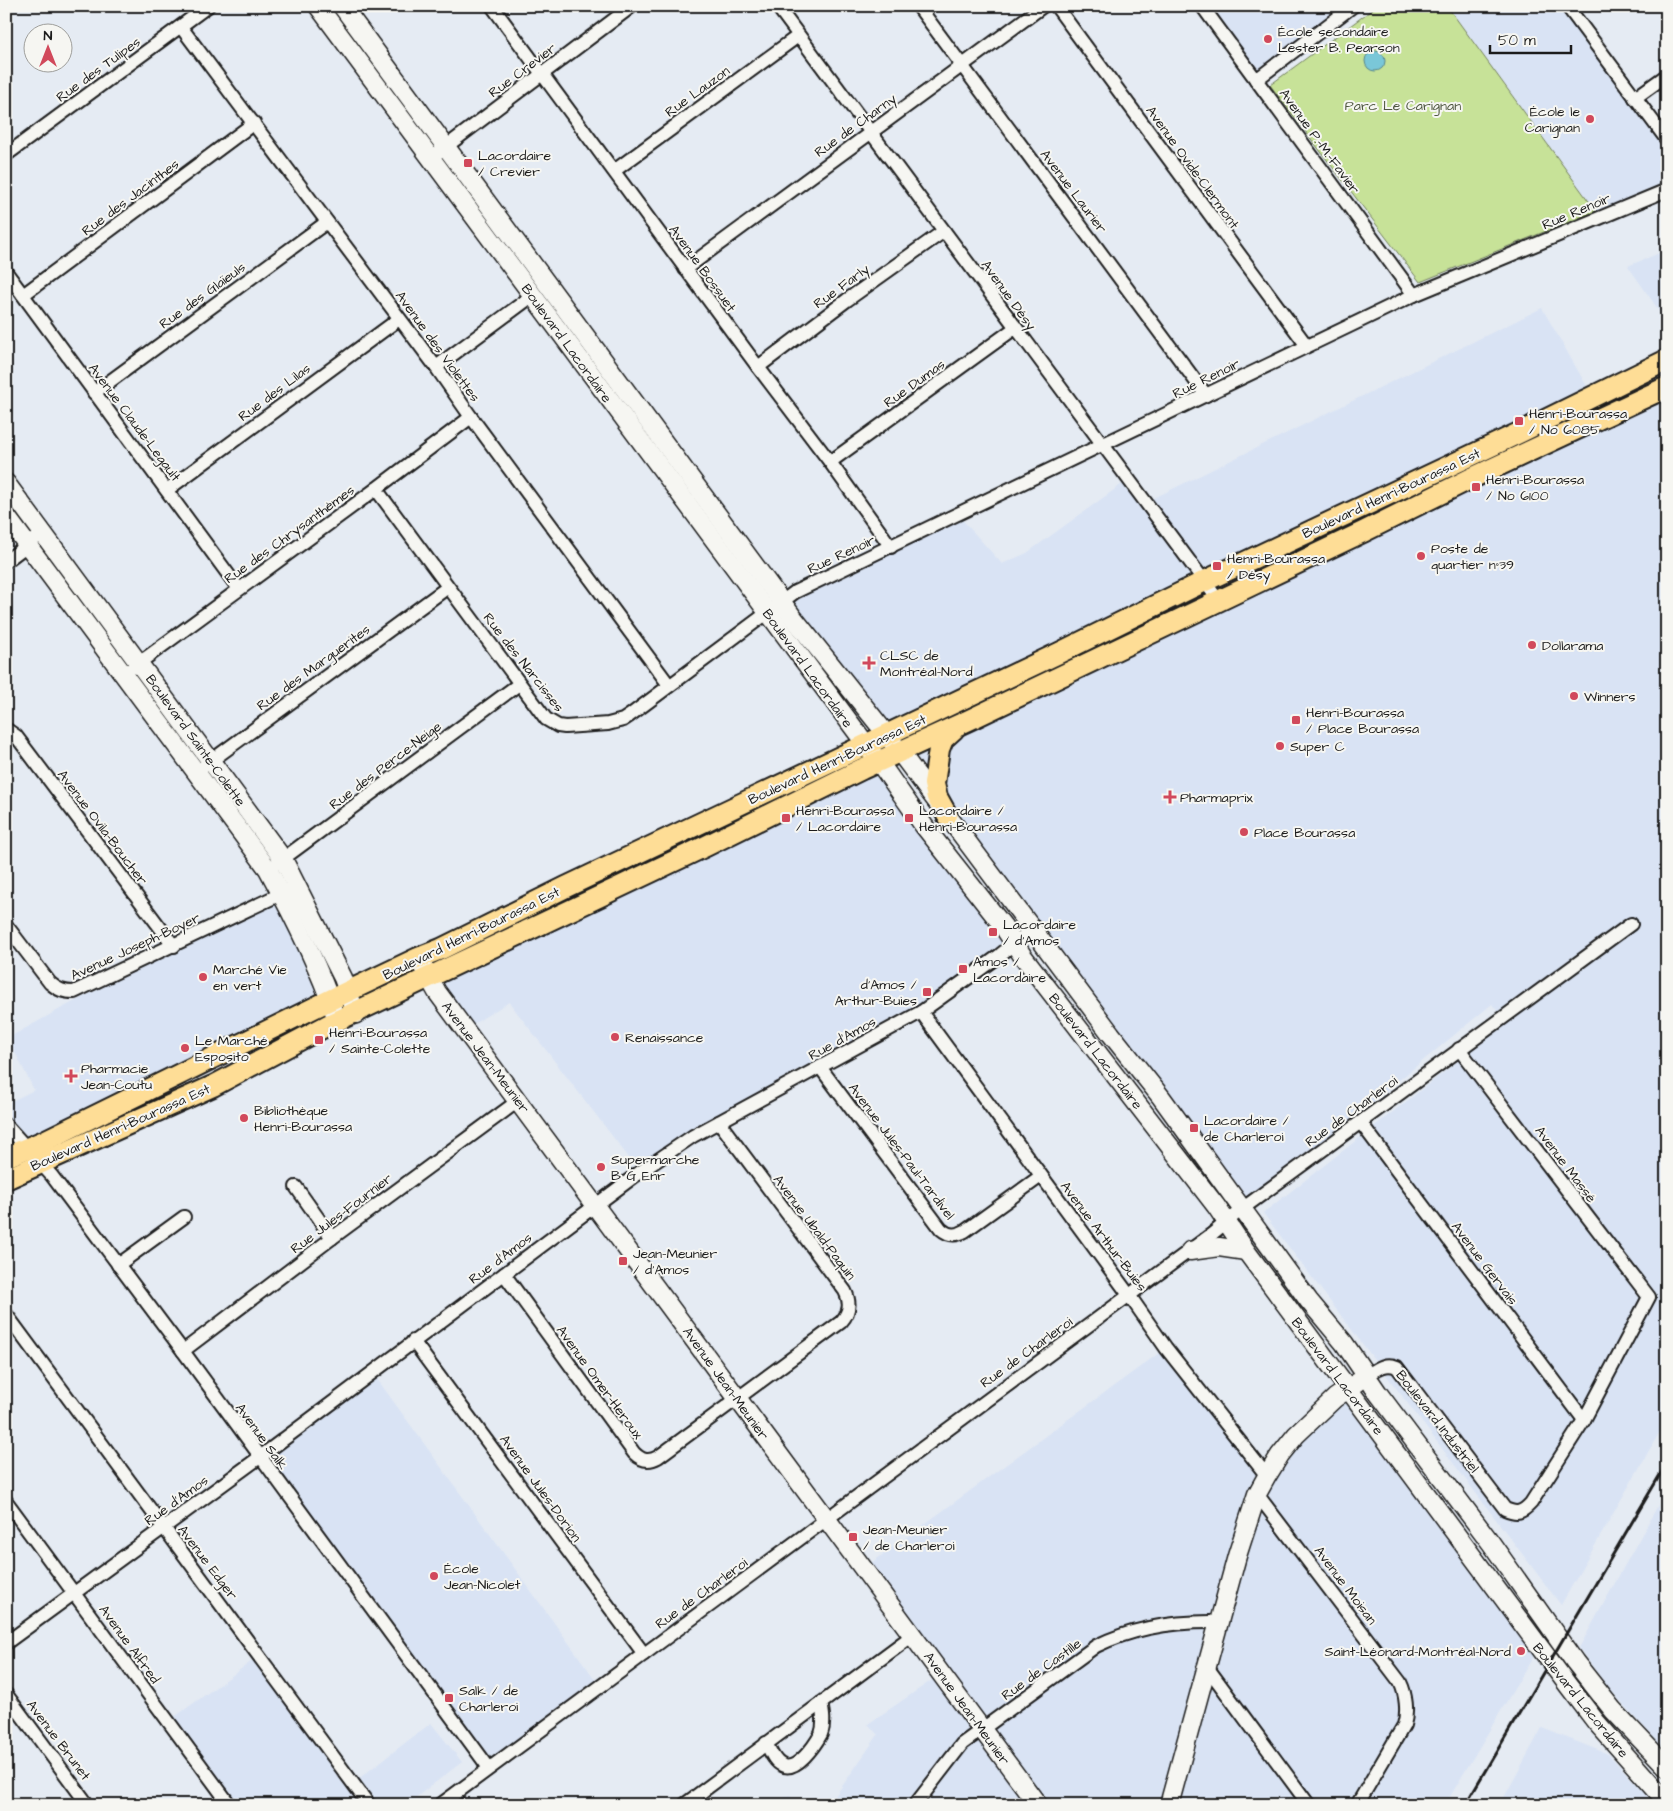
<svg xmlns="http://www.w3.org/2000/svg" width="1673" height="1811" viewBox="0 0 1673 1811" font-family="'Architects Daughter',sans-serif">
<style>
.built{fill:#d9e3f4}
.green{fill:#c7e298;stroke:#727f5a}
.water{fill:#7ac7d8;stroke:#54838d}
.lines{fill:none;stroke-linecap:round;stroke-linejoin:round}
.street-casing{stroke:#1c1c1c;stroke-width:16}
.secondary-casing{stroke:#1c1c1c;stroke-width:21}
.primary-casing{stroke:#1c1c1c;stroke-width:24}
.street{stroke:#f6f6f2;stroke-width:12}
.secondary{stroke:#f6f6f2;stroke-width:18}
.primary{stroke:#fedd96;stroke-width:20}
.rail{stroke:#1c1c1c;stroke-width:3}
.poi-dot{fill:#d1495b;stroke:#f6f6f2;stroke-width:2}
.labels{text-anchor:middle;stroke-width:4;stroke-linejoin:round;paint-order:stroke}
.poi-label{font-size:14px;fill:#1c1c1c;stroke:#f6f6f2;text-anchor:start}
.street-label{font-size:14px;fill:#1c1c1c;stroke:#f6f6f2}
.park-label{font-size:14px;fill:#4f5741;stroke:#f6f6f2}
</style>
<rect width="100%" height="100%" fill="#e5ebf3"/>
<filter id="ink" filterUnits="userSpaceOnUse"><feTurbulence type="fractalNoise" baseFrequency=".02" numOctaves="2"/><feDisplacementMap in="SourceGraphic" scale="10" xChannelSelector="R" yChannelSelector="G"/><feConvolveMatrix kernelMatrix="1 2 1 2 8 2 1 2 1" color-interpolation-filters="sRGB"/></filter>
<g filter="url(#ink)">
<g class="built">
<path d="M1202,6H1353L1256,80Z"/>
<path d="M1447,6H1567L1667,140V188L1596,211Z"/>
<path d="M1667,250V322L1628,266Z"/>
<path d="M1542,308L1593,397L887,735L782,602L957,514L1002,564L1027,553L1129,479L1146,502Z"/>
<path d="M1667,387V1419L1561,1605L1263,1213L1507,1023L1492,1004L1242,1209L899,752Z"/>
<path d="M879,762L1013,943L921,1012L640,1172L509,1002L465,1029L429,979Z"/>
<path d="M282,894L330,1000L27,1148L6,1129V1104L34,1090L8,1038L62,1008Z"/>
<path d="M1166,1348L1266,1475L1348,1388L1539,1647L1445,1805H829L878,1735L868,1724L941,1674L863,1569Z"/>
<path d="M372,1372L600,1686L489,1768L260,1457Z"/>
<path d="M1667,1489V1752L1607,1686L1579,1648Z"/>
<path d="M259,1656L353,1783L431,1723L462,1762L406,1805H230L169,1721Z"/>
<path d="M1542,1728L1608,1754L1656,1805H1500Z"/>
<path d="M789,1795L797,1805H775Z"/>
</g>
<path class="green" d="M1377,6H1447L1596,211L1420,282L1270,85Z"/>
<circle class="water" cx="1375" cy="61" r="10"/>
<g class="lines">
<g class="street-casing">
<g id="street">
<path d="M492,6L758,367L830,462L891,547"/>
<path d="M777,6L1219,601"/>
<path d="M918,6L1206,395"/>
<path d="M1056,6L1307,346"/>
<path d="M1202,6L1414,295"/>
<path d="M1567,6L1667,140"/>
<path d="M181,27L436,367L471,417L669,685"/>
<path d="M1256,80L1353,6"/>
<path d="M1635,98L1667,75"/>
<path d="M6,155L208,6"/>
<path d="M431,158L632,6"/>
<path d="M614,171L798,36"/>
<path d="M685,269L1043,6"/>
<path d="M6,272L239,589"/>
<path d="M23,295L254,123"/>
<path d="M436,367L532,296"/>
<path d="M758,367L847,300L944,231"/>
<path d="M94,393L327,222"/>
<path d="M830,462L1015,328"/>
<path d="M376,489L546,719L558,726L565,727L608,724L623,720L629,716L795,592L1414,295L1667,190"/>
<path d="M167,490L399,319"/>
<path d="M6,561L43,533"/>
<path d="M124,674L376,489L471,417"/>
<path d="M6,729L16,736L174,946"/>
<path d="M204,766L448,587"/>
<path d="M276,864L519,684"/>
<path d="M6,925L50,983C58,990 64,992 74,992L287,891"/>
<path d="M921,1012L1129,1295L1166,1348L1267,1476"/>
<path d="M820,1067L941,1229C949,1236 956,1236 965,1231L1041,1176"/>
<path d="M1361,1123L1584,1420"/>
<path d="M6,1125L52,1176L183,1351L489,1768"/>
<path d="M296,1187L332,1238"/>
<path d="M118,1265L184,1217"/>
<path d="M504,1274L634,1453C642,1461 649,1462 658,1457L841,1322C850,1312 851,1303 845,1291L719,1122"/>
<path d="M6,1314L369,1805"/>
<path d="M413,1341L644,1654"/>
<path d="M183,1351L332,1238L518,1101"/>
<path d="M1366,1376C1377,1369 1385,1362 1397,1367L1505,1509C1517,1514 1522,1513 1531,1503L1584,1420L1649,1297L1459,1049"/>
<path d="M1257,1494L1400,1682C1406,1694 1408,1712 1404,1725L1357,1805"/>
<path d="M6,1501L230,1805"/>
<path d="M6,1643L260,1457L640,1172L693,1136L921,1012L1000,955L1033,928"/>
<path d="M1207,1667L1309,1805"/>
<path d="M6,1694L88,1805"/>
<path d="M766,1743C770,1750 774,1762 782,1765C796,1773 815,1745 821,1734C825,1724 823,1713 821,1703"/>
<path d="M440,1805L1212,1234L1242,1209L1631,924"/>
<path d="M684,1805L913,1635"/>
<path d="M915,1805L962,1744L1096,1646C1134,1627 1177,1621 1219,1622"/>
</g>
</g>
<g class="secondary-casing">
<g id="secondary">
<path d="M318,6L879,762L924,826L1003,926L1022,955L1216,1206L1246,1251L1567,1684L1596,1722L1667,1802"/>
<path d="M342,6L792,616L887,735L1111,1034L1161,1097L1309,1301L1344,1343L1378,1393L1491,1543L1575,1662L1613,1710L1667,1767"/>
<path d="M6,483L283,859L343,978L356,1014"/>
<path d="M6,516L268,869C293,915 318,964 335,1014"/>
<path d="M418,958L437,992L1038,1805"/>
<path d="M1190,1251L1219,1247L1246,1251"/>
<path d="M1169,1805L1237,1556L1257,1494L1267,1476L1280,1455L1296,1435L1335,1398L1358,1382"/>
</g>
</g>
<g class="primary-casing">
<g id="primary">
<path d="M947,815L937,797L934,784L939,749L943,739L954,729"/>
<path d="M6,1157L44,1141L330,1000L418,958L441,949L566,887L1059,653L1205,581L1521,432L1667,360"/>
<path d="M6,1179L213,1086L328,1025L706,846L862,769L969,720L1363,532L1474,477L1667,387"/>
</g>
</g>
<use href="#street" class="street"/>
<use href="#secondary" class="secondary"/>
<use href="#primary" class="primary"/>
<path class="rail" d="M1465,1805L1667,1463"/>
</g>
</g>
<g class="poi-dot">
<circle cx="1268" cy="39" r="5"/>
<circle cx="1590" cy="119" r="5"/>
<rect x="463" y="158" width="10" height="10" rx="2.5"/>
<rect x="1514" y="416" width="10" height="10" rx="2.5"/>
<rect x="1471" y="482" width="10" height="10" rx="2.5"/>
<circle cx="1421" cy="556" r="5"/>
<rect x="1212" y="561" width="10" height="10" rx="2.5"/>
<circle cx="1532" cy="645" r="5"/>
<path d="M866.5 655.5h5v5h5v5h-5v5h-5v-5h-5v-5h5z"/>
<circle cx="1574" cy="696" r="5"/>
<rect x="1291" y="715" width="10" height="10" rx="2.5"/>
<circle cx="1280" cy="746" r="5"/>
<path d="M1167.5 789.5h5v5h5v5h-5v5h-5v-5h-5v-5h5z"/>
<rect x="781" y="813" width="10" height="10" rx="2.5"/>
<rect x="904" y="813" width="10" height="10" rx="2.5"/>
<circle cx="1244" cy="832" r="5"/>
<rect x="988" y="927" width="10" height="10" rx="2.5"/>
<rect x="958" y="964" width="10" height="10" rx="2.5"/>
<circle cx="203" cy="977" r="5"/>
<rect x="922" y="987" width="10" height="10" rx="2.5"/>
<circle cx="615" cy="1037" r="5"/>
<rect x="314" y="1035" width="10" height="10" rx="2.5"/>
<circle cx="185" cy="1048" r="5"/>
<path d="M68.5 1068.5h5v5h5v5h-5v5h-5v-5h-5v-5h5z"/>
<circle cx="244" cy="1118" r="5"/>
<rect x="1189" y="1123" width="10" height="10" rx="2.5"/>
<circle cx="601" cy="1167" r="5"/>
<rect x="618" y="1256" width="10" height="10" rx="2.5"/>
<rect x="848" y="1532" width="10" height="10" rx="2.5"/>
<circle cx="434" cy="1576" r="5"/>
<circle cx="1521" cy="1651" r="5"/>
<rect x="444" y="1693" width="10" height="10" rx="2.5"/>
</g>
<g class="labels">
<g class="poi-label">
<text x="1278" y="36">École secondaire<tspan x="1278" dy="16">Lester B. Pearson</tspan></text>
<text x="1580" y="116" text-anchor="end">École le<tspan x="1580" dy="16">Carignan</tspan></text>
<text x="478" y="160">Lacordaire<tspan x="478" dy="16">/ Crevier</tspan></text>
<text x="1529" y="418">Henri-Bourassa<tspan x="1529" dy="16">/ No 6085</tspan></text>
<text x="1486" y="484">Henri-Bourassa<tspan x="1486" dy="16">/ No 6100</tspan></text>
<text x="1431" y="553">Poste de<tspan x="1431" dy="16">quartier n°39</tspan></text>
<text x="1227" y="563">Henri-Bourassa<tspan x="1227" dy="16">/ Désy</tspan></text>
<text x="1542" y="650">Dollarama</text>
<text x="880" y="660">CLSC de<tspan x="880" dy="16">Montréal-Nord</tspan></text>
<text x="1584" y="701">Winners</text>
<text x="1306" y="717">Henri-Bourassa<tspan x="1306" dy="16">/ Place Bourassa</tspan></text>
<text x="1290" y="751">Super C</text>
<text x="1180" y="802">Pharmaprix</text>
<text x="796" y="815">Henri-Bourassa<tspan x="796" dy="16">/ Lacordaire</tspan></text>
<text x="919" y="815">Lacordaire /<tspan x="919" dy="16">Henri-Bourassa</tspan></text>
<text x="1254" y="837">Place Bourassa</text>
<text x="1003" y="929">Lacordaire<tspan x="1003" dy="16">/ d'Amos</tspan></text>
<text x="973" y="966">Amos /<tspan x="973" dy="16">Lacordaire</tspan></text>
<text x="213" y="974">Marché Vie<tspan x="213" dy="16">en vert</tspan></text>
<text x="917" y="989" text-anchor="end">d'Amos /<tspan x="917" dy="16">Arthur-Buies</tspan></text>
<text x="329" y="1037">Henri-Bourassa<tspan x="329" dy="16">/ Sainte-Colette</tspan></text>
<text x="625" y="1042">Renaissance</text>
<text x="195" y="1045">Le Marché<tspan x="195" dy="16">Esposito</tspan></text>
<text x="81" y="1073">Pharmacie<tspan x="81" dy="16">Jean-Coutu</tspan></text>
<text x="254" y="1115">Bibliothèque<tspan x="254" dy="16">Henri-Bourassa</tspan></text>
<text x="1204" y="1125">Lacordaire /<tspan x="1204" dy="16">de Charleroi</tspan></text>
<text x="611" y="1164">Supermarche<tspan x="611" dy="16">B G Enr</tspan></text>
<text x="633" y="1258">Jean-Meunier<tspan x="633" dy="16">/ d'Amos</tspan></text>
<text x="863" y="1534">Jean-Meunier<tspan x="863" dy="16">/ de Charleroi</tspan></text>
<text x="444" y="1573">École<tspan x="444" dy="16">Jean-Nicolet</tspan></text>
<text x="1511" y="1656" text-anchor="end">Saint-Léonard-Montréal-Nord</text>
<text x="459" y="1695">Salk / de<tspan x="459" dy="16">Charleroi</tspan></text>
</g>
<g class="street-label">
<text transform="translate(98 69) rotate(-36)" y="5">Rue des Tulipes</text>
<text transform="translate(522 70) rotate(-37)" y="5">Rue Crevier</text>
<text transform="translate(697 91) rotate(-36)" y="5">Rue Lauzon</text>
<text transform="translate(855 125) rotate(-36)" y="5">Rue de Charny</text>
<text transform="translate(1320 141) rotate(54)" y="5">Avenue P.-M.-Favier</text>
<text transform="translate(1193 167) rotate(54)" y="5">Avenue Ovide-Clermont</text>
<text transform="translate(1074 191) rotate(53)" y="5">Avenue Laurier</text>
<text transform="translate(130 197) rotate(-37)" y="5">Rue des Jacinthes</text>
<text transform="translate(1576 211) rotate(-23)" y="5">Rue Renoir</text>
<text transform="translate(703 268) rotate(54)" y="5">Avenue Bossuet</text>
<text transform="translate(841 286) rotate(-36)" y="5">Rue Farly</text>
<text transform="translate(202 295) rotate(-36)" y="5">Rue des Glaïeuls</text>
<text transform="translate(1009 295) rotate(54)" y="5">Avenue Désy</text>
<text transform="translate(567 343) rotate(54)" y="5">Boulevard Lacordaire</text>
<text transform="translate(438 346) rotate(54)" y="5">Avenue des Violettes</text>
<text transform="translate(1206 378) rotate(-26)" y="5">Rue Renoir</text>
<text transform="translate(914 383) rotate(-36)" y="5">Rue Dumas</text>
<text transform="translate(274 392) rotate(-37)" y="5">Rue des Lilas</text>
<text transform="translate(135 422) rotate(53)" y="5">Avenue Claude-Legault</text>
<text transform="translate(1391 493) rotate(-25)" y="5">Boulevard Henri-Bourassa Est</text>
<text transform="translate(289 534) rotate(-36)" y="5">Rue des Chrysanthèmes</text>
<text transform="translate(841 554) rotate(-25)" y="5">Rue Renoir</text>
<text transform="translate(524 662) rotate(52)" y="5">Rue des Narcisses</text>
<text transform="translate(313 667) rotate(-36)" y="5">Rue des Marguerites</text>
<text transform="translate(808 668) rotate(54)" y="5">Boulevard Lacordaire</text>
<text transform="translate(196 740) rotate(54)" y="5">Boulevard Sainte-Colette</text>
<text transform="translate(837 759) rotate(-25)" y="5">Boulevard Henri-Bourassa Est</text>
<text transform="translate(385 765) rotate(-37)" y="5">Rue des Perce-Neige</text>
<text transform="translate(103 827) rotate(53)" y="5">Avenue Ovila-Boucher</text>
<text transform="translate(471 933) rotate(-26)" y="5">Boulevard Henri-Bourassa Est</text>
<text transform="translate(135 946) rotate(-25)" y="5">Avenue Joseph-Boyer</text>
<text transform="translate(842 1038) rotate(-29)" y="5">Rue d'Amos</text>
<text transform="translate(1096 1051) rotate(52)" y="5">Boulevard Lacordaire</text>
<text transform="translate(486 1057) rotate(53)" y="5">Avenue Jean-Meunier</text>
<text transform="translate(1351 1111) rotate(-36)" y="5">Rue de Charleroi</text>
<text transform="translate(120 1127) rotate(-24)" y="5">Boulevard Henri-Bourassa Est</text>
<text transform="translate(902 1151) rotate(53)" y="5">Avenue Jules-Paul-Tardivel</text>
<text transform="translate(1566 1164) rotate(53)" y="5">Avenue Massé</text>
<text transform="translate(341 1213) rotate(-37)" y="5">Rue Jules-Fournier</text>
<text transform="translate(815 1227) rotate(53)" y="5">Avenue Ubald-Paquin</text>
<text transform="translate(1104 1236) rotate(53)" y="5">Avenue Arthur-Buies</text>
<text transform="translate(500 1258) rotate(-37)" y="5">Rue d'Amos</text>
<text transform="translate(1485 1263) rotate(53)" y="5">Avenue Gervais</text>
<text transform="translate(1026 1352) rotate(-36)" y="5">Rue de Charleroi</text>
<text transform="translate(1338 1376) rotate(53)" y="5">Boulevard Lacordaire</text>
<text transform="translate(600 1382) rotate(54)" y="5">Avenue Omer-Heroux</text>
<text transform="translate(726 1383) rotate(54)" y="5">Avenue Jean-Meunier</text>
<text transform="translate(1438 1421) rotate(52)" y="5">Boulevard Industriel</text>
<text transform="translate(262 1436) rotate(54)" y="5">Avenue Salk</text>
<text transform="translate(541 1488) rotate(54)" y="5">Avenue Jules-Dorion</text>
<text transform="translate(176 1500) rotate(-36)" y="5">Rue d'Amos</text>
<text transform="translate(208 1562) rotate(53)" y="5">Avenue Edger</text>
<text transform="translate(1346 1585) rotate(53)" y="5">Avenue Moisan</text>
<text transform="translate(701 1593) rotate(-36)" y="5">Rue de Charleroi</text>
<text transform="translate(130 1644) rotate(54)" y="5">Avenue Alfred</text>
<text transform="translate(1041 1669) rotate(-36)" y="5">Rue de Castille</text>
<text transform="translate(1581 1700) rotate(51)" y="5">Boulevard Lacordaire</text>
<text transform="translate(967 1708) rotate(54)" y="5">Avenue Jean-Meunier</text>
<text transform="translate(59 1740) rotate(53)" y="5">Avenue Brunet</text>
</g>
<g class="park-label">
<text x="1403" y="110">Parc Le Carignan</text>
</g>
</g>
<rect width="1673" height="1811" fill="none" stroke="#f6f6f2" stroke-width="25"/>
<rect x="12" y="12" width="1648" height="1786" fill="none" stroke="#1c1c1c" stroke-width="2" filter="url(#ink)"/>
<g transform="translate(48 48)"><circle r="24" fill="#f6f6f2" stroke="#9f9f9c"/>
<path d="M0-4L9 19L0 12L-9 19Z" fill="#d1495b"/>
<text y="-8" font-size="14" font-weight="bold" text-anchor="middle" fill="#1c1c1c">N</text>
</g>
<path d="M1490 45v8h81v-8" fill="none" stroke="#1c1c1c" stroke-width="2.5"/>
<text x="1498" y="45" font-size="15" fill="#1c1c1c" stroke="#f6f6f2" stroke-width="4" paint-order="stroke">50 m</text>
</svg>
